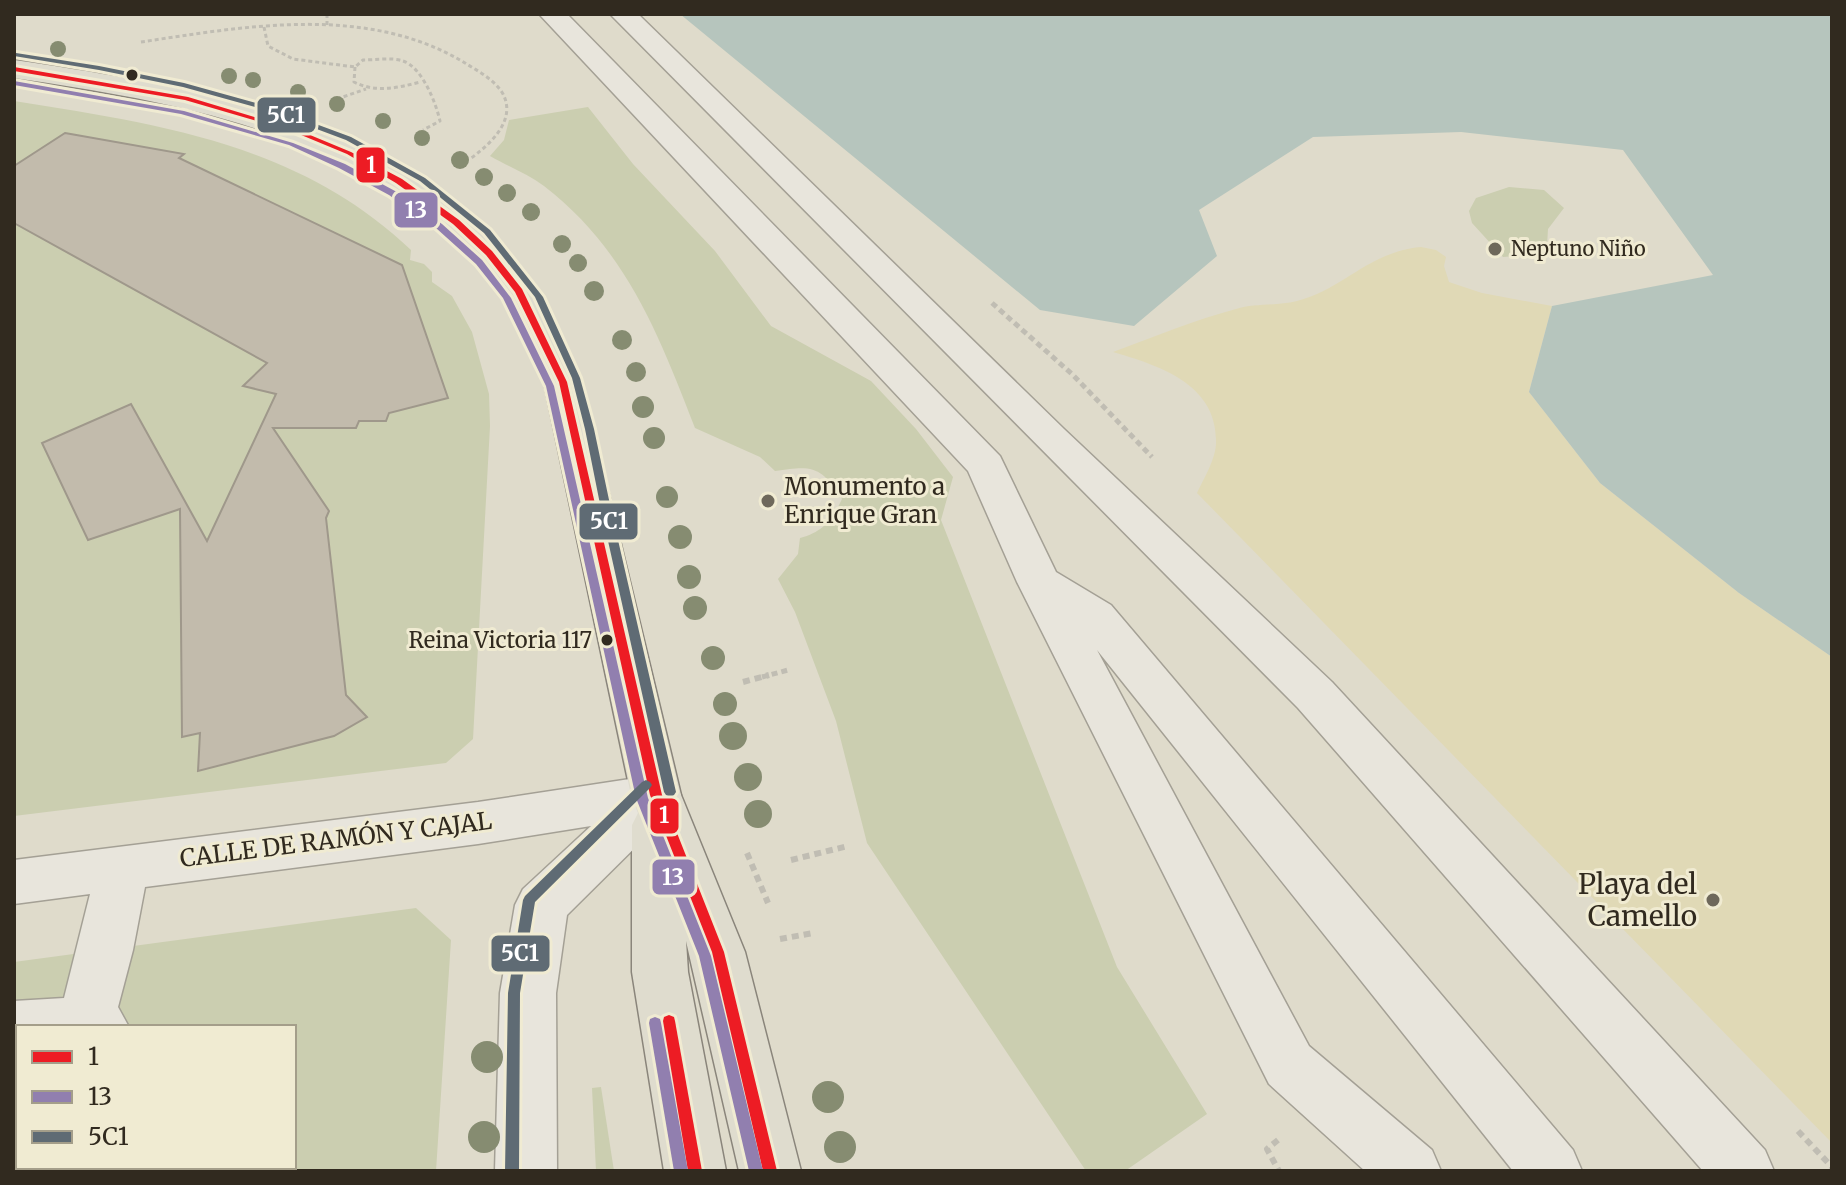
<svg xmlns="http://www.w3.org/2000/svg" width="1846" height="1185" viewBox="0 0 1846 1185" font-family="Merriweather,serif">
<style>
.green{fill:#cbceb0;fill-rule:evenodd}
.sand{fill:#e0d9b6}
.water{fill:#b6c5bd}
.building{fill:#c2bbac;stroke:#9f988b;stroke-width:2}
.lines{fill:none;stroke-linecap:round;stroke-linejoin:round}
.minor-casing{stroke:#a4a095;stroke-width:3}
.major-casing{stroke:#8a857b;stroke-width:3}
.path-far2{stroke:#c0bdb3;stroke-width:3;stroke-dasharray:4 3;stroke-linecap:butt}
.path-far1{stroke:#c0bdb3;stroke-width:5;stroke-dasharray:6 4;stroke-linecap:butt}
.path{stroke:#c0bdb3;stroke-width:6;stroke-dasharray:7 5;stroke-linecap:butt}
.minor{fill:#e8e5dc;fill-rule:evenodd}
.major{fill:#dfdcce;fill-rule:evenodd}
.bus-1-casing{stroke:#f0ebd2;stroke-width:6}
.bus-2-casing{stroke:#f0ebd2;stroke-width:6}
.bus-3-casing{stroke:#f0ebd2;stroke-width:6}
.bus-1{fill:#ed1c24;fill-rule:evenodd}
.bus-2{fill:#917faf;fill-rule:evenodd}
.bus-3{fill:#5f6b74;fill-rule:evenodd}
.tree{fill:#868c71}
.bus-dot{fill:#312a1f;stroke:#f0ebd2;stroke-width:3}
.poi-dot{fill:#6e685b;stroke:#f0ebd2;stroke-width:3}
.labels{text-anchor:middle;stroke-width:6;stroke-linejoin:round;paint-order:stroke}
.far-poi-label{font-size:20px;fill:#312a1f;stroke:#f0ebd2;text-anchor:start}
.bus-label{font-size:22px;fill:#312a1f;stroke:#f0ebd2;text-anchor:end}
.poi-label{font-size:24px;fill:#312a1f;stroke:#f0ebd2;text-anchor:start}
.street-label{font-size:24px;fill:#312a1f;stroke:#f0ebd2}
.near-poi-label{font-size:28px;fill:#312a1f;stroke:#f0ebd2;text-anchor:end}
.line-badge{stroke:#f0ebd2;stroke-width:3}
.badge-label{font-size:22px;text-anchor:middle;font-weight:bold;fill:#fff}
</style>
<rect width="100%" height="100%" fill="#dfdbcb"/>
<g class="green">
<path d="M14,101C159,124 300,144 411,250L410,260L424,264L432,272V282L452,296L472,332L489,394L490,426L473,739L446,763L14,816Z"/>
<path d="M588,107L633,164L715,251L771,326L871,381L916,429L953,477L941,520L1117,967L1207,1114L1125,1171H1086L867,843L836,721L795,612L778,579L798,554L800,538C823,532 832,520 842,499C821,466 813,465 775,471L760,457L695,428C659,335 626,249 544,186C528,174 507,166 490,156L504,140L509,120Z"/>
<path d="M1509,187L1544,190L1564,208L1548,229L1547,246L1540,254L1503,257L1472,223L1469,211L1476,198Z"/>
<path d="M416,908L451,940L436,1171H14V962ZM18,1027H294V1167H18Z"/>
<path d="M601,1087L614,1171H596L592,1088Z"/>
</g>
<path class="sand" d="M1421,247L1436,250L1446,257L1444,266L1449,282L1482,293L1552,306L1529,392L1600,483L1739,593L1832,657V1143L1197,493C1204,478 1217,457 1216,440C1216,383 1157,365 1113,352C1154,337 1194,320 1236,309C1256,303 1277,306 1297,301C1344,289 1368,252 1421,247Z"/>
<path class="water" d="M680,14H1832V657L1739,593L1600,483L1529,392L1552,306L1713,275L1623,150L1461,132L1313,137L1199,210L1217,256L1134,326L1040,310Z"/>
<path class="building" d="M65,133L184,154L179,158L402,265L448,398L389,413L386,421H359L356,428H273L329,511L326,518L346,695L367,717L334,736L198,771L200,733L182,737L180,509L88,540L42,443L131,404L207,541L276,394L243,386L267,363L14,223V166Z"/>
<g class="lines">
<g class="minor-casing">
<g id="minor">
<path d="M539,14H567L1000,456L1056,572L1111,605L1573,1150L1582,1171H1513L1097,650L1309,1046L1432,1150L1441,1171H1365L1269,1084L1017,582L968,471Z"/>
<path d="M610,14H638L1064,429L1332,682L1765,1150L1774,1171H1703L1298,708Z"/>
<path d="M656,775L674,781L681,795L674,809L567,915L556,993L557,1171H495L500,993L515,905L523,889L591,826L478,844L145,887L133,950L118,1007L129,1027H18V1053H14V1001L64,998L90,894L14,904V860L478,802Z"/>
</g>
</g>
<g class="major-casing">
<path id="major" d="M14,60C184,85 398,120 515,261C545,297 563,339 582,382L681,795L745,952L801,1171H739L686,941L688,972L726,1171H664L632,972V825L638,813L631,795L544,382C531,349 518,313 497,284C476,254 447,231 418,209C298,123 157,99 14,78Z"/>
</g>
<g class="path-far2">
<path d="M327,14V27"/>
<path d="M264,27L268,46L293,59L355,67L363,60C375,60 392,57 403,61C422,67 436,103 440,121L423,130"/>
<path d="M141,42C247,26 368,4 465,63C478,71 495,80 503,94C517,121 489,145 470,159"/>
<path d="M355,67L354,82C376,93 397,88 420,82"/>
<path d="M337,99L366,89"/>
</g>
<g class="path-far1">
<path d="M992,303L1073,375L1152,457"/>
<path d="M762,677L788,670"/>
</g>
<g class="path">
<path d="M743,682L769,675"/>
<path d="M747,853L768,903"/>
<path d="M791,860L848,846"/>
<path d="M780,939L813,933"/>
<path d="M1798,1131L1832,1167"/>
<path d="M1278,1140L1267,1149L1279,1171"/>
</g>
<use href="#minor" class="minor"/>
<use href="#major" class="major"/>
<g class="bus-1-casing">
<g id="bus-1">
<path d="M14,67L188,97L298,130L351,152L402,179L459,220L492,251L522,289L567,382L662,795L724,952L777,1171H763L712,952L650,795L559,382L515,292L486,255L453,224L396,183L347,154L294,132L185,100L14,71Z"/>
<path d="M669,1015L674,1017L675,1021L702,1171H688L663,1021L664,1017Z"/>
</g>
</g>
<g class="bus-2-casing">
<g id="bus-2">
<path d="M14,81L184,111L293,143L345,164L395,191L442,224L482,260L511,298L554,386L648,798L711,956L763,1171H749L699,956L636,798L546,386L503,298L476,264L436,228L389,195L339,168L289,145L181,114L14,85Z"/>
<path d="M655,1017L660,1019L661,1023L688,1171H674L649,1023L650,1019Z"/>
</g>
</g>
<g class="bus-3-casing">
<g id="bus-3">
<path d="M16,53L99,66L184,83L270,107L351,137L425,178L490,230L543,297L580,378L594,429L612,514L676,792L674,795L670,797L666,795L664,792L602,514L585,429L572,378L535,297L484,233L420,181L346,140L266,110L183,87L99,70L14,56V54Z"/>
<path d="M646,780L650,782L652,785L650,788L535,902L520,993L519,1171H505L508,993L523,900L525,896L642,782Z"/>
</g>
</g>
<use href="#bus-1" class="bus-1"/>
<use href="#bus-2" class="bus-2"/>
<use href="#bus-3" class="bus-3"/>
</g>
<g class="tree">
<circle cx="58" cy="49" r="8"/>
<circle cx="229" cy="76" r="8"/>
<circle cx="253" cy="80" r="8"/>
<circle cx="298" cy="92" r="8"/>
<circle cx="337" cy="104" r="8"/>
<circle cx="383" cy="121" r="8"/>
<circle cx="422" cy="138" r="8"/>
<circle cx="460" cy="160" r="9"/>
<circle cx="484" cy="177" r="9"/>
<circle cx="507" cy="193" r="9"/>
<circle cx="531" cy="212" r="9"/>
<circle cx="562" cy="244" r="9"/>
<circle cx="578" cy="263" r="9"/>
<circle cx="594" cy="291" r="10"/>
<circle cx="622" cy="340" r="10"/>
<circle cx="636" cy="372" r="10"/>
<circle cx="643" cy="407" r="11"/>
<circle cx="654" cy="438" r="11"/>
<circle cx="667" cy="497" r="11"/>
<circle cx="680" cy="537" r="12"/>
<circle cx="689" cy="577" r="12"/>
<circle cx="695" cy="608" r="12"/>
<circle cx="713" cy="658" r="12"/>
<circle cx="725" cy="704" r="12"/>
<circle cx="733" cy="736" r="14"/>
<circle cx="748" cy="777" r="14"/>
<circle cx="758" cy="814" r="14"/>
<circle cx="487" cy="1057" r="16"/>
<circle cx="828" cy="1097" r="16"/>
<circle cx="484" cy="1137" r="16"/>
<circle cx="840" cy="1147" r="16"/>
</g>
<g class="bus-dot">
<circle cx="132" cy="75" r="7"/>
<circle cx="607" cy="640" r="7"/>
</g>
<g class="poi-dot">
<circle cx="1495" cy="249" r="8"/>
<circle cx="768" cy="501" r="8"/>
<circle cx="1713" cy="900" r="8"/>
</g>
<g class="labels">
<g class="far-poi-label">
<text x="1511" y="256">Neptuno Niño</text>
</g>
<g class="bus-label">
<text x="592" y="648">Reina Victoria 117</text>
</g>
<g class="poi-label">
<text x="784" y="495">Monumento a<tspan x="784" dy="28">Enrique Gran</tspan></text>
</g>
<g class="street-label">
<text transform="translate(336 840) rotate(-7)" y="8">CALLE DE RAMÓN Y CAJAL</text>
</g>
<g class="near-poi-label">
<text x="1697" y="894">Playa del<tspan x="1697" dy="32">Camello</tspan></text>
</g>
</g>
<g class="line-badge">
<rect x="256" y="96" width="61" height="38" rx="8" fill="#5f6b74"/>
<rect x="355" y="146" width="31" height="38" rx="8" fill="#ed1c24"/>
<rect x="393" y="191" width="46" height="38" rx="8" fill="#917faf"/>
<rect x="578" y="502" width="61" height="39" rx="8" fill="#5f6b74"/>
<rect x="649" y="797" width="31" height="38" rx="8" fill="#ed1c24"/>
<rect x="651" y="858" width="45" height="38" rx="8" fill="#917faf"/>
<rect x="490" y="934" width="61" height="39" rx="8" fill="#5f6b74"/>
</g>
<g class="badge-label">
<text x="286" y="123">5C1</text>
<text x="371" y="173">1</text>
<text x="416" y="218">13</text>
<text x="609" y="529">5C1</text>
<text x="664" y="823">1</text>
<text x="673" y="885">13</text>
<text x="520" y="961">5C1</text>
</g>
<rect width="1846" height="1185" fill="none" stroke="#312a1f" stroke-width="32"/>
<rect x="16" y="1025" width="280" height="144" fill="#f0ebd2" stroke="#a49e8a" stroke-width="2"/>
<rect x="32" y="1051" width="40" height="12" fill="#ed1c24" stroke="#a49e8a" stroke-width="2"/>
<text x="88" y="1065" font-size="24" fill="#312a1f">1</text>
<rect x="32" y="1091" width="40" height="12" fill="#917faf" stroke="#a49e8a" stroke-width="2"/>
<text x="88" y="1105" font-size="24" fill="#312a1f">13</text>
<rect x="32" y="1131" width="40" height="12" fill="#5f6b74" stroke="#a49e8a" stroke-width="2"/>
<text x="88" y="1145" font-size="24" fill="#312a1f">5C1</text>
</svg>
